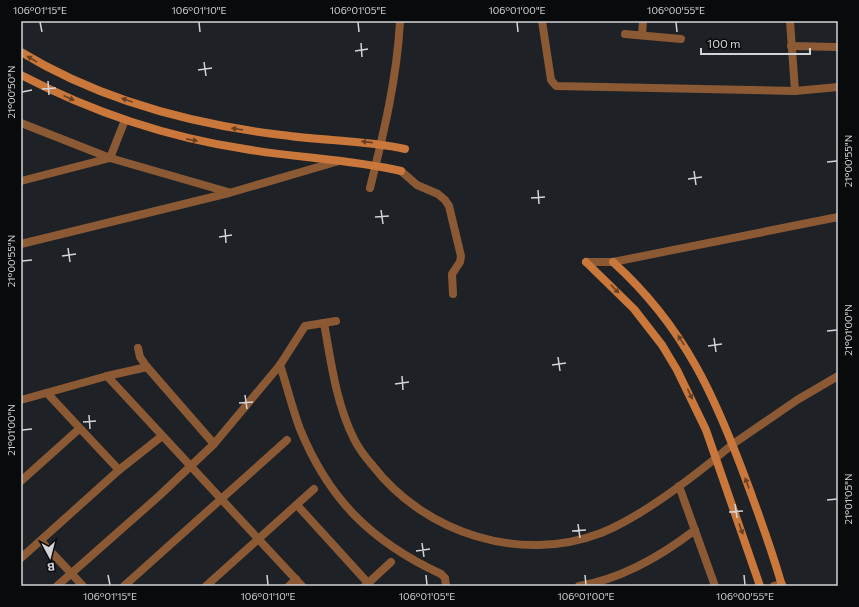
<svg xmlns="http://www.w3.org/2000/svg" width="859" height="607" viewBox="0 0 859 607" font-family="Commissioner,sans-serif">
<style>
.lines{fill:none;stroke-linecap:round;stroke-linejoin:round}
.minor{stroke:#8c5935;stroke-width:8}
.tertiary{stroke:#8c5935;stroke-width:8}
.secondary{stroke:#c9773b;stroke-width:8}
.oneway{fill:#694024}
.ticks{fill:none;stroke:#d2d4d7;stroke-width:1.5}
.neatline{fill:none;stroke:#d2d4d7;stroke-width:1.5}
.ticks-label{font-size:10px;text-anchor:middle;fill:#d2d4d7}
</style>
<rect width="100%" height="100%" fill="#1e2125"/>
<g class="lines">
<g class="minor">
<path d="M542,21L551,80L556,86L795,91L838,87"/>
<path d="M790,21L795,91"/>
<path d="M625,34L681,39"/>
<path d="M642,35L643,21"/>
<path d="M791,46L838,47"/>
<path d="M21,123L110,158L228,192"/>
<path d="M401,171L417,185L438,194L445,200L449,206L461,256L460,262L452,274L453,294"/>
<path d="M21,181L110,158L125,120"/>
<path d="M21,244L229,193L339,161"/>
<path d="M138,348L140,357L147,367L214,444"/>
<path d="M280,365C287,386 292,408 300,429C329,500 372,542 441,574L445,578L446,586"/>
<path d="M147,367L107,376L302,586"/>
<path d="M47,393L119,470L162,436"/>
<path d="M21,400L107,376"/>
<path d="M733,444L797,400L838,376"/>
<path d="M21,481L79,429"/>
<path d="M679,486L715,586"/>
<path d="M297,505L368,583"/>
<path d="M41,541L83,586"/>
<path d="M21,558L119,470"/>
<path d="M124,586L287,440"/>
<path d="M206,586L314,489"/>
<path d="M289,586L296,579"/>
<path d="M365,586L391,562"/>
<path d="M579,586C622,579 661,556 695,530"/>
<path d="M774,586L782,584"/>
</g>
<g class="tertiary">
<path d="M370,188C384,132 397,78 400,21"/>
<path d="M586,262H613L838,217"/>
<path d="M324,323C331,362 336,403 354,439C359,449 366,458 373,466C425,533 520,564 601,533C644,516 697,474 733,444"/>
<path d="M57,586L159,496L214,444L280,365L305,326L336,321"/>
</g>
<g class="secondary">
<path d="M21,52C100,100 191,124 282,135C323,141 364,140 405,149"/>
<path d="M21,75C92,112 166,137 245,149C297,158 350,159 401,171"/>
<path d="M586,262L634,309L662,345L677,370L706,430L760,586"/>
<path d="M613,262C685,327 716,398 749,488C761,521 773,553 782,586"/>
</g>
</g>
<defs><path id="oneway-solid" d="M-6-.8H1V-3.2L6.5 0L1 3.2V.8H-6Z"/></defs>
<g class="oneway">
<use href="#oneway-solid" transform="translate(32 59) rotate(-149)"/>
<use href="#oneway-solid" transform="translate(69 98) rotate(24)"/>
<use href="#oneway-solid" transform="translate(127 100) rotate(-161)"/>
<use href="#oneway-solid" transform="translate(237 129) rotate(-171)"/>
<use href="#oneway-solid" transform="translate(192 140) rotate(11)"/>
<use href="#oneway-solid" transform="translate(367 142) rotate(-174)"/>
<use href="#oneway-solid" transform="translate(615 289) rotate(45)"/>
<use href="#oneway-solid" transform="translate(681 340) rotate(-123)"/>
<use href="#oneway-solid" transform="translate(690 394) rotate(65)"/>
<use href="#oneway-solid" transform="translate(747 483) rotate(-110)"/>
<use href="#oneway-solid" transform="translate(741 529) rotate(70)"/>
</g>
<path class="ticks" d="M40,22L42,32M199,22L200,32M358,22L359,32M517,22L518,32M676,22L677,32M361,43L362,57M355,51L368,49M204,62L206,76M198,70L212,68M48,81L49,95M42,89L56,88M22,92L32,90M827,162L837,161M694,171L696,185M688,179L702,177M538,190L539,204M531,198L545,197M381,210L383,224M375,217L389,216M225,229L226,243M219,237L232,235M68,248L70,262M62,256L76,254M22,261L32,260M827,331L837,330M714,338L716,352M708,346L722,344M558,357L560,371M552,365L566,363M402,376L403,390M395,384L409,382M245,395L247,409M239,403L253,402M89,415L90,429M83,422L96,421M22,430L32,429M827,500L837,499M735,504L737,518M729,512L743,511M578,524L580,538M572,531L586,530M422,543L424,557M416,551L430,549M108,575L110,585M267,575L268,585M426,575L427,585M585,575L586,585M744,575L745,585"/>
<rect width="859" height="607" fill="none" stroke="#090a0c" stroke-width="44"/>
<g transform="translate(50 557) rotate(173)" stroke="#090a0c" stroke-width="3" paint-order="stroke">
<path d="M0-3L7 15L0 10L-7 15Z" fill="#d2d4d7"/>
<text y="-6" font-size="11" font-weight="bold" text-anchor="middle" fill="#d2d4d7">B</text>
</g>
<path d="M701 48v6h109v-6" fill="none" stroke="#d2d4d7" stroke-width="2"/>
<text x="707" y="48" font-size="12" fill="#d2d4d7" stroke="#090a0c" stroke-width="3" paint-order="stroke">100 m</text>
<rect x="22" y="22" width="815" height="563" class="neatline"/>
<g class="ticks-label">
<text x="40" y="14">106°01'15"E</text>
<text x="199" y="14">106°01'10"E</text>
<text x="358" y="14">106°01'05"E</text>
<text x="517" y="14">106°01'00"E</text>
<text x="676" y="14">106°00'55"E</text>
<text transform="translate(11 92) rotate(-90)" y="4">21°00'50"N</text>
<text transform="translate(848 161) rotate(-90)" y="4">21°00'55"N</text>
<text transform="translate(11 261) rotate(-90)" y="4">21°00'55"N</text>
<text transform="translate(848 330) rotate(-90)" y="4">21°01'00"N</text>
<text transform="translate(11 430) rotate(-90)" y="4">21°01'00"N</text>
<text transform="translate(848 499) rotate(-90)" y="4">21°01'05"N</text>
<text x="110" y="600">106°01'15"E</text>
<text x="268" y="600">106°01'10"E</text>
<text x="427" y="600">106°01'05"E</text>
<text x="586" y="600">106°01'00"E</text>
<text x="745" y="600">106°00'55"E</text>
</g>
</svg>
